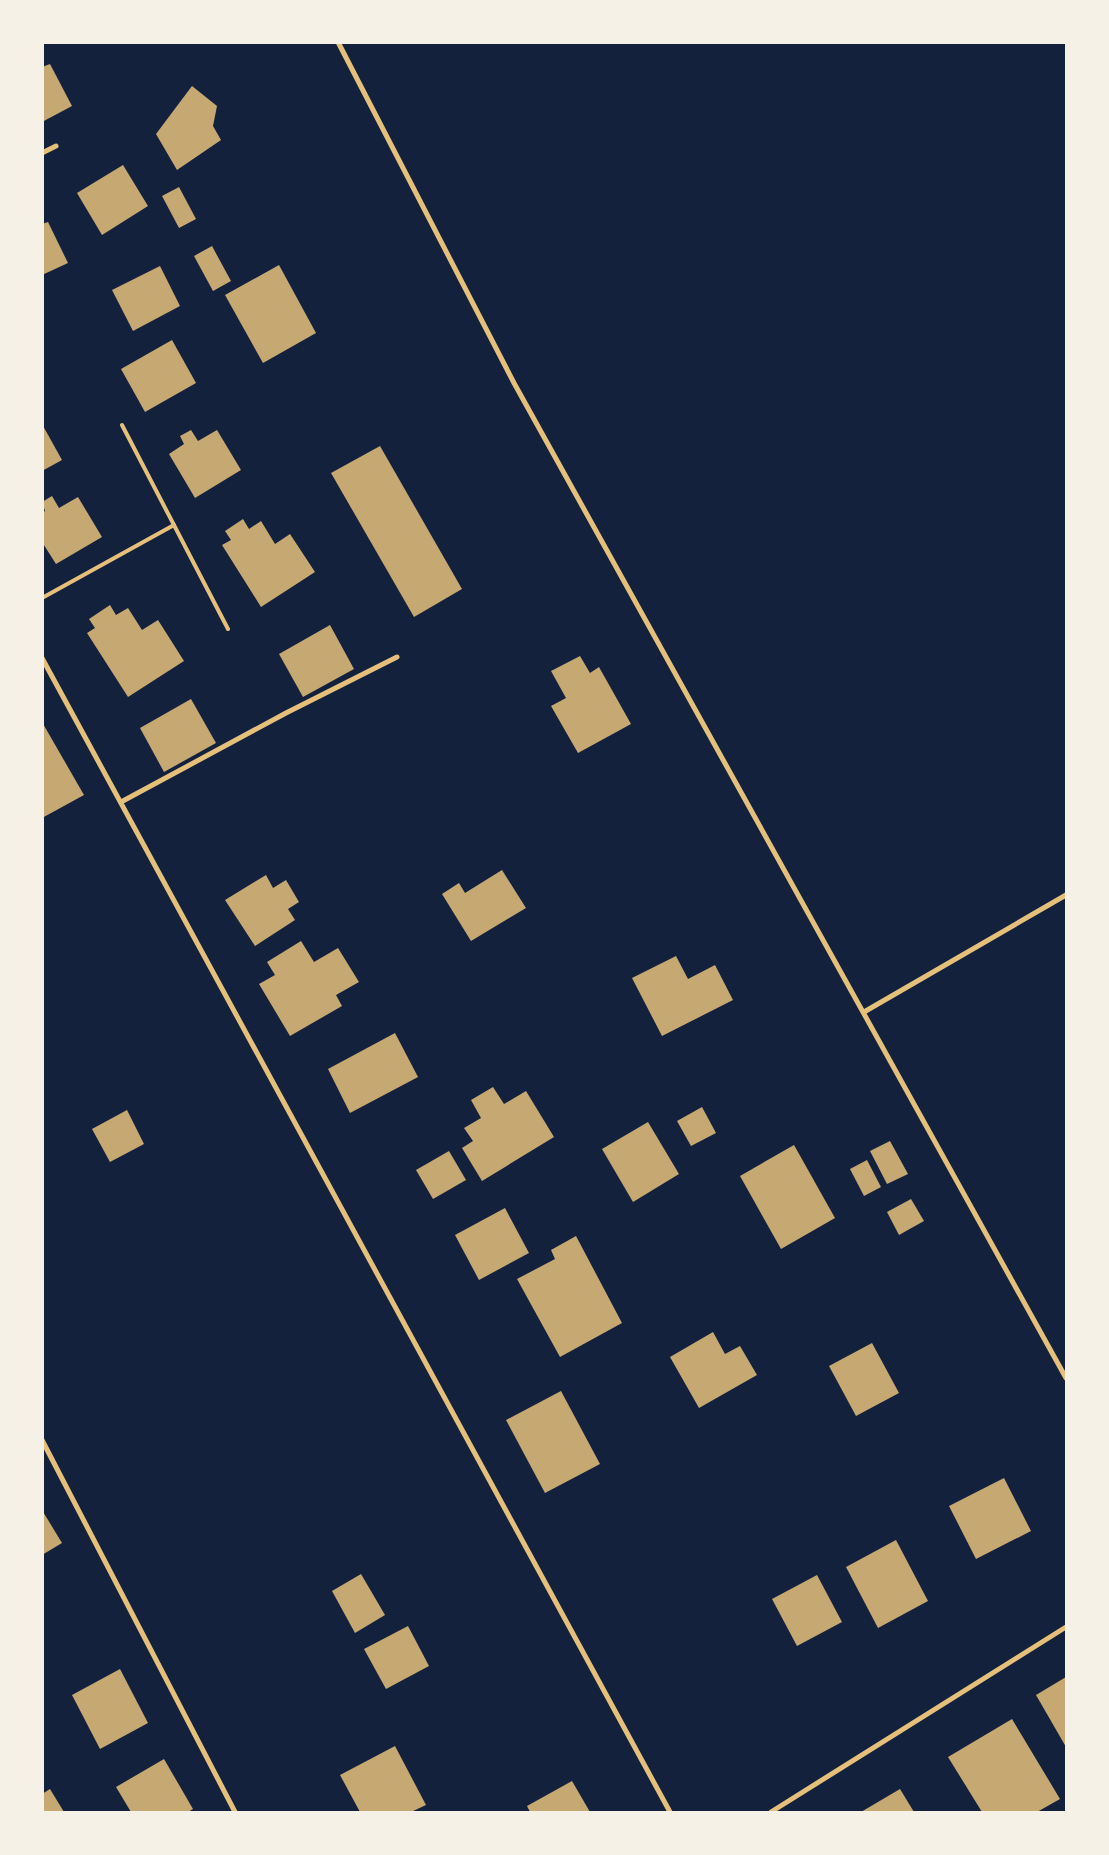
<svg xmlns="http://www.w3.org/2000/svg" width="1109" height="1855" viewBox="0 0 1109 1855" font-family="'IBM Plex Sans',sans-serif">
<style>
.building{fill:#c6a872}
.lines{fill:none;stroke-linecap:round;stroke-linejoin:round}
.service{stroke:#e5c07b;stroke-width:4}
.minor{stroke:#e5c07b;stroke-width:5}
</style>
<rect width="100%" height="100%" fill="#14213d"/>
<g class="building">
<path d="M50,64L72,106L42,122V67Z"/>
<path d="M192,86L217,106L213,126L221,140L177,170L156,134Z"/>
<path d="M123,165L148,206L102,235L77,193Z"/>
<path d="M179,187L196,219L179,228L162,196Z"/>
<path d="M48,222L68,263L42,275V224Z"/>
<path d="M212,246L231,281L213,291L194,256Z"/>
<path d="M279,265L316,333L263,363L225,295Z"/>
<path d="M160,266L180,306L133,331L112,290Z"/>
<path d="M172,340L196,383L145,412L121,369Z"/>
<path d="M42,424L62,460L42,471Z"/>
<path d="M191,430L198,441L217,430L241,470L195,498L169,454L184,444L180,436Z"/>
<path d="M380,446L462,589L414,617L331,473Z"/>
<path d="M52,496L59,508L78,497L102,537L56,564L42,542V513L45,511L42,502Z"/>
<path d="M243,519L249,529L261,521L275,544L290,534L315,572L261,607L222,545L231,540L225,531Z"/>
<path d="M110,605L116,615L128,608L142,630L158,620L184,661L128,697L87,633L95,628L89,619Z"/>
<path d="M330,625L354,669L303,697L279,654Z"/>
<path d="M580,656L590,673L599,667L631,724L578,753L551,706L566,698L551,671Z"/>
<path d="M191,699L216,743L164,772L140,728Z"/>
<path d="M42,722L84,795L42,818Z"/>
<path d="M502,870L526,908L471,941L442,894L459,883L465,893Z"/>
<path d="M266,875L273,888L286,880L299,902L288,909L295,920L255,946L225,900Z"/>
<path d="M301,941L314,962L338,948L359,982L336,995L342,1006L290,1036L259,984L275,975L267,962Z"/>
<path d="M676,956L688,979L715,965L733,1000L662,1036L632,978Z"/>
<path d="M395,1033L418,1077L350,1113L328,1069Z"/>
<path d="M493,1087L504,1104L526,1091L554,1137L482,1181L462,1148L473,1141L464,1128L481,1118L471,1100Z"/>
<path d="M702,1107L716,1133L691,1146L677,1121Z"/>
<path d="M127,1110L144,1144L110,1162L92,1129Z"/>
<path d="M648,1122L679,1174L633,1202L602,1149Z"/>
<path d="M890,1141L908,1174L887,1184L870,1151Z"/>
<path d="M794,1145L835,1218L781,1249L740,1176Z"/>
<path d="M449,1151L466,1180L433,1199L416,1170Z"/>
<path d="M867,1160L881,1187L864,1196L850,1169Z"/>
<path d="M911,1199L924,1221L899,1235L887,1212Z"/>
<path d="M505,1208L529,1253L479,1280L455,1235Z"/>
<path d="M576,1236L622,1323L560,1357L517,1279L555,1259L551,1250Z"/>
<path d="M713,1332L725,1354L740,1346L757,1375L699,1408L670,1357Z"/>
<path d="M872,1343L899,1393L856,1416L829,1366Z"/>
<path d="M561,1391L600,1464L545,1493L506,1420Z"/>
<path d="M1004,1478L1031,1531L976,1559L949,1506Z"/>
<path d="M42,1510L62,1543L42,1555Z"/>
<path d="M896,1540L928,1601L878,1628L846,1567Z"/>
<path d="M361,1574L385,1615L355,1633L332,1591Z"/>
<path d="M817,1575L842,1622L797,1646L772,1599Z"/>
<path d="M408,1626L429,1666L386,1689L364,1649Z"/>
<path d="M120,1669L148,1723L100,1749L72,1695Z"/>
<path d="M1066,1677V1747L1036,1695Z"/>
<path d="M1012,1719L1060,1799L1037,1812H982L948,1757Z"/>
<path d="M395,1746L426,1805L411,1812H360L340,1775Z"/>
<path d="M164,1759L193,1809L188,1812H131L116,1787Z"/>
<path d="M572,1781L590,1812H530L527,1806Z"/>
<path d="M50,1789L64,1812H42V1794Z"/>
<path d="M900,1789L914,1812H861Z"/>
</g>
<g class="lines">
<g class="service">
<path d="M122,425L228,629"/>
<path d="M42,598L174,525"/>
</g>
<g class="minor">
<path d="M338,42L514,383L1066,1378"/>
<path d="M42,153L56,146"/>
<path d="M42,658L670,1812"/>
<path d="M121,802L286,713L397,657"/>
<path d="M864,1012L1066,895"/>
<path d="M42,1440L235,1812"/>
<path d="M771,1812L1066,1627"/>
</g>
</g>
<rect width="1109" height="1855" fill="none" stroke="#f6f1e7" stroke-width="88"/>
</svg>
